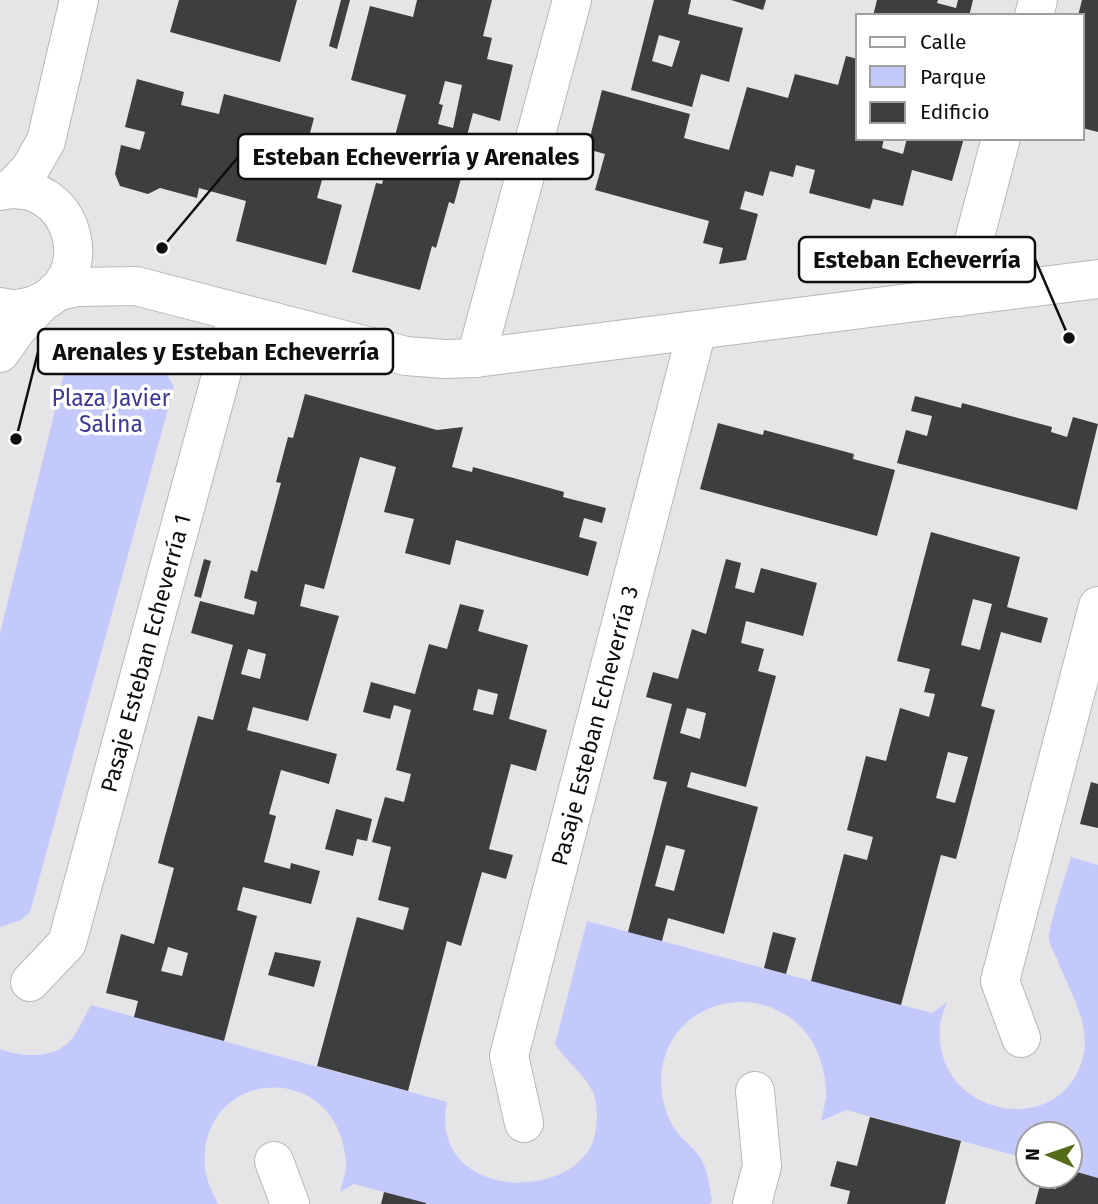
<svg xmlns="http://www.w3.org/2000/svg" width="1098" height="1204" viewBox="0 0 1098 1204" font-family="'Fira Sans',sans-serif">
<style>
.green{fill:#c3c9fb}
.building{fill:#3d3e40;fill-rule:evenodd}
.lines{fill:none;stroke-linecap:round;stroke-linejoin:round}
.minor-casing{stroke:#b6b7ba;stroke-width:40}
.minor{stroke:#fff;stroke-width:38}
.labels{text-anchor:middle;stroke-width:7;stroke-linejoin:round;paint-order:stroke}
.park-label{font-size:23px;fill:#3d3897;stroke:#fff}
.street-label{font-size:23px;fill:#0e0e0f;stroke:#fff}
.leader{fill:none;stroke:#0e0e0f;stroke-width:2.5}
.callout-dot{fill:#0e0e0f;stroke:#fff;stroke-width:2.5}
.callout{fill:#fff;stroke:#0e0e0f;stroke-width:2.5}
.callout-label{font-size:24px;text-anchor:middle;font-weight:bold;fill:#0e0e0f}
</style>
<rect width="100%" height="100%" fill="#e5e5e8"/>
<g class="green">
<path d="M104,345L158,358L174,387L30,912L21,920L0,927V633L65,370Z"/>
<path d="M1071,857L1098,865V1178L1070,1170V1134H1028V1159L846,1110L821,1121C823,1111 827,1099 826,1089C818,971 664,978 661,1081C661,1098 666,1117 676,1131C683,1141 695,1148 701,1159C708,1170 709,1187 712,1200L710,1204H429L354,1184L340,1192C342,1183 347,1171 346,1161C337,1056 196,1068 205,1169C206,1180 213,1193 218,1204H0V1049C20,1057 51,1059 68,1043C78,1033 84,1017 91,1005L447,1102C428,1198 567,1204 593,1142C597,1127 599,1110 594,1095C586,1074 566,1062 555,1044L587,921L932,1013L947,1002C944,1010 940,1020 940,1028C934,1115 1057,1141 1082,1061C1093,1026 1069,991 1057,959C1054,953 1050,946 1049,940C1047,930 1067,871 1071,857Z"/>
</g>
<g class="building">
<path d="M179,0H297L280,62L170,32Z"/>
<path d="M341,0H350L337,49L329,46Z"/>
<path d="M417,0H492L483,36L492,38L487,59L513,65L500,121L473,113L461,158L466,160L454,204L449,202L436,248L432,246L420,290L352,272L376,183L382,184L406,95L351,80L370,6L413,17ZM445,81L462,85L453,128L438,124L443,105L439,104Z"/>
<path d="M654,0H691L688,14L743,28L729,82L701,74L692,107L631,90ZM659,35L680,41L672,67L652,61Z"/>
<path d="M731,0H766L763,10Z"/>
<path d="M877,0H938L937,3L956,8L958,0H973L969,16H873Z"/>
<path d="M1082,0H1098V132L1082,128V16H1078Z"/>
<path d="M846,56L858,59V138H884L882,148L903,154L907,138H964L952,181L912,170L903,206L873,199L870,209L809,193L815,170L796,165L793,177L770,171L763,196L745,191L740,209L758,214L746,260L719,264L723,248L703,243L709,221L595,190L605,154L587,149L602,90L690,114L684,138L729,150L747,87L788,98L795,74L838,85Z"/>
<path d="M137,79L184,92L181,105L219,114L224,94L314,118L302,163L325,169L317,198L342,205L326,265L236,241L246,201L199,188L197,198L160,188L148,194L120,186L115,174L121,145L140,150L145,132L125,127Z"/>
<path d="M305,394L437,430L463,427L452,467L472,472L473,467L564,492L563,497L606,508L602,523L584,518L579,537L597,542L588,576L456,540L450,565L405,553L414,519L384,512L396,467L360,457L324,589L305,584L300,606L339,616L308,721L253,707L247,730L337,754L329,784L281,770L269,814L276,816L264,862L290,869L291,863L320,871L311,904L243,887L237,910L257,916L224,1041L134,1017L138,1001L106,993L121,934L154,944L174,868L158,863L164,840L198,716L213,720L233,645L191,633L200,601L254,615L257,602L244,598L251,570L257,572L281,483L276,482L288,437L293,438ZM248,649L266,654L260,679L241,674ZM168,947L188,953L182,976L161,971Z"/>
<path d="M915,396L961,408L962,403L1052,427L1051,432L1067,437L1073,417L1098,424L1077,510L897,463L906,430L927,436L932,416L911,411Z"/>
<path d="M718,423L763,435L764,430L854,454L853,459L895,470L877,536L700,489Z"/>
<path d="M931,532L1020,557L1007,607L1048,618L1041,643L1001,632L981,706L995,710L962,837L956,859L941,855L901,1005L811,981L844,854L867,860L873,837L847,830L866,756L886,761L900,708L929,717L935,694L924,692L930,669L897,661ZM973,599L992,604L980,650L961,645ZM948,752L968,757L955,803L936,798Z"/>
<path d="M204,559L211,561L201,598L194,596Z"/>
<path d="M726,559L741,563L735,588L754,593L761,568L817,583L803,636L746,621L741,643L764,649L758,671L776,676L746,787L691,772L687,787L758,807L724,934L668,918L662,941L628,932L667,782L653,779L672,704L646,697L653,672L678,679L692,629L706,634ZM687,708L706,713L700,739L680,733ZM666,845L685,850L674,891L655,886Z"/>
<path d="M460,604L484,610L478,631L528,645L509,719L547,730L536,771L511,764L489,849L513,855L506,879L482,872L461,946L447,941L408,1091L317,1066L357,917L403,930L409,908L378,900L391,847L372,842L385,797L404,802L411,774L396,770L411,710L394,705L390,719L363,712L371,682L415,694L429,644L447,649ZM478,689L498,694L493,715L473,710Z"/>
<path d="M1091,782L1098,784V828L1080,824Z"/>
<path d="M336,809L372,819L367,841L357,839L353,856L325,849Z"/>
<path d="M773,932L796,938L786,974L764,968Z"/>
<path d="M275,952L321,961L314,987L268,975Z"/>
<path d="M870,1117L961,1141L945,1204H847L850,1191L830,1186L837,1161L857,1166Z"/>
<path d="M1070,1170L1098,1178V1204H1035L1040,1185L1056,1189L1059,1176H1070Z"/>
<path d="M384,1192L426,1203V1204H381Z"/>
</g>
<g class="lines">
<g class="minor-casing">
<g id="minor">
<path d="M1034,16L1038,0"/>
<path d="M12,188L30,169L46,141L79,0"/>
<path d="M0,191C74,175 104,282 32,306C22,309 10,310 0,307"/>
<path d="M55,292L77,287L136,286L406,356L445,359L476,358L1098,279"/>
<path d="M959,297L1001,138"/>
<path d="M0,353L17,329L42,302"/>
<path d="M476,358L572,0"/>
<path id="s1" d="M30,982L67,943L238,313"/>
<path d="M1021,1038L1000,981L1098,606"/>
<path id="s2" d="M524,1123L509,1056L697,330"/>
<path d="M274,1161L290,1204"/>
<path d="M752,1204L762,1166L755,1091"/>
</g>
</g>
<use href="#minor" class="minor"/>
</g>
<g class="labels">
<g class="park-label">
<text x="111" y="406">Plaza Javier<tspan x="111" dy="26">Salina</tspan></text>
</g>
<g class="street-label">
<text dy="8" stroke="none"><textPath href="#s1" startOffset="354">Pasaje Esteban Echeverría 1</textPath></text>
<text dy="8" stroke="none"><textPath href="#s2" startOffset="410">Pasaje Esteban Echeverría 3</textPath></text>
</g>
</g>
<path class="leader" d="M162 248L238 157M1069 338L1035 259M16 439L38 352"/>
<g class="callout-dot">
<circle cx="162" cy="248" r="7"/>
<circle cx="1069" cy="338" r="7"/>
<circle cx="16" cy="439" r="7"/>
</g>
<g class="callout">
<rect x="238" y="134" width="355" height="45" rx="7"/>
<rect x="799" y="237" width="236" height="45" rx="7"/>
<rect x="38" y="329" width="355" height="45" rx="7"/>
</g>
<g class="callout-label">
<text x="416" y="165">Esteban Echeverría y Arenales</text>
<text x="917" y="268">Esteban Echeverría</text>
<text x="216" y="360">Arenales y Esteban Echeverría</text>
</g>
<rect x="856" y="14" width="228" height="126" fill="#ffffff" stroke="#9f9f9f" stroke-width="2"/>
<rect x="870" y="37" width="35" height="10" fill="#ffffff" stroke="#9f9f9f" stroke-width="2"/>
<text x="920" y="49" font-size="21" fill="#0e0e0f">Calle</text>
<rect x="870" y="66" width="35" height="21" fill="#c3c9fb" stroke="#9f9f9f" stroke-width="2"/>
<text x="920" y="84" font-size="21" fill="#0e0e0f">Parque</text>
<rect x="870" y="102" width="35" height="21" fill="#3d3e40" stroke="#9f9f9f" stroke-width="2"/>
<text x="920" y="119" font-size="21" fill="#0e0e0f">Edificio</text>
<g transform="translate(1049 1155) rotate(272)"><circle r="33" fill="#ffffff" stroke="#9f9f9f" stroke-width="2"/>
<path d="M0-5L12 26L0 18L-12 26Z" fill="#556b19"/>
<text y="-10" font-size="19" font-weight="bold" text-anchor="middle" fill="#0e0e0f">N</text>
</g>
</svg>
